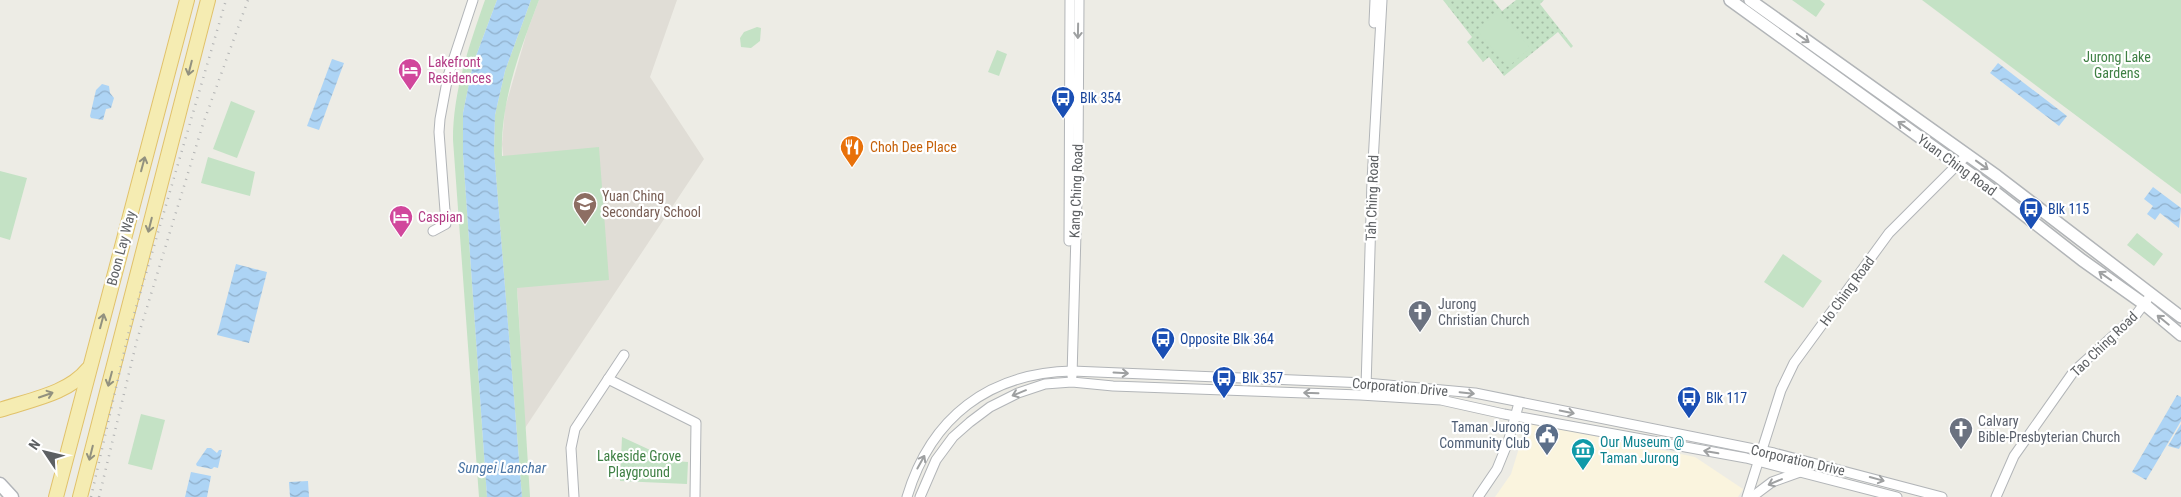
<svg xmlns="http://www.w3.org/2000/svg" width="2181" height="497" viewBox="0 0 2181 497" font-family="'Roboto Condensed',sans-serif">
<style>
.commercial{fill:#faf4de}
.education{fill:#e0ddd6}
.grass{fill:url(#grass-dots)}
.park{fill:#c4e2c5}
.water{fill:url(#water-waves)}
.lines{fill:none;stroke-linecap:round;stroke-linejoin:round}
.minor-casing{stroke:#b2b5b8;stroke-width:11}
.tertiary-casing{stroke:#b2b5b8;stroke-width:14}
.secondary-casing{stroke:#b1b4b8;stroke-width:15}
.primary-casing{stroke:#e1c26b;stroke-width:16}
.minor{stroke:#fff;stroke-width:9}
.tertiary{stroke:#fff;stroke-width:11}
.secondary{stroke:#fff;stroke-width:12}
.primary{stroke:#f5ecb2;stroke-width:14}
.rail{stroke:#b3b4b4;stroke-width:2.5;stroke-dasharray:1 6;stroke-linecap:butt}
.oneway{stroke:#9ea0a1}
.oneway2{stroke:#92917f}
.labels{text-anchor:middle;stroke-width:4.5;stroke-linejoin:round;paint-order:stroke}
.park-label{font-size:14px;fill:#3f8044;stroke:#fff}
.hotel-label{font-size:14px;fill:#b23c85;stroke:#fff;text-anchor:start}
.transit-label{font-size:14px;fill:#164399;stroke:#fff;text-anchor:start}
.food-label{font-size:14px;fill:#c56008;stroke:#fff;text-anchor:start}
.street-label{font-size:14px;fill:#5d6063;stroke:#fff}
.education-label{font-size:14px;fill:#785e54;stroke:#fff;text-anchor:start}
.worship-label{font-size:14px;fill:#5b616d;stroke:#fff;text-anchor:start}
.service-label{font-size:14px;fill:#4e5e75;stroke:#fff;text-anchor:end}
.culture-label{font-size:14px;fill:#0d838f;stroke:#fff;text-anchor:start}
.water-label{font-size:15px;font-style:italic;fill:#4c76a5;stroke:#fff}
</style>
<defs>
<pattern id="grass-dots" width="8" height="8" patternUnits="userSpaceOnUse" patternTransform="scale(1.25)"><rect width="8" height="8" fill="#c4e2c5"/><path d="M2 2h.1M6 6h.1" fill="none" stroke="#a2bba4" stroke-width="1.8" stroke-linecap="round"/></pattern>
<pattern id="water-waves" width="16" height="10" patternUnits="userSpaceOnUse" patternTransform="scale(1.25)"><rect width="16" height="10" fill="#add4f5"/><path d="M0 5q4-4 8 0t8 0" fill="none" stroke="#90afca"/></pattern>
</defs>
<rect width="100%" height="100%" fill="#edece5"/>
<path class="commercial" d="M1527,422L1695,457L1743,489L1738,497H1495L1511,474Z"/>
<path class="education" d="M539,0H677L650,77L704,159L525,428L518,299L502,144L505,108L527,32Z"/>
<path class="grass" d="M1443,0H1493L1502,11L1516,0H1544L1540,4L1573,46L1571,48L1558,32L1504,76L1489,57L1483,62L1467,42L1472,37Z"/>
<g class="park">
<path d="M485,0H497L473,64L463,113V154L487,497H479L453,140C453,91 469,46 485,0Z"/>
<path d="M531,0H539C520,50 500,102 502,156L599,147L609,280L517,288L530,497H522L494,151L495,115L505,71Z"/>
<path d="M1792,0H1820L1825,4L1816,17Z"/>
<path d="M1922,0H2181V194Z"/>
<path d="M1499,11L1530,48L1508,67L1477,30Z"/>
<path d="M757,27L761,28L760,41L751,48L741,47L740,38L744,32Z"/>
<path d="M997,50L1007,54L999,76L988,72Z"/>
<path d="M231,101L255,111L237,158L213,149Z"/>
<path d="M208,157L255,172L250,196L201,183Z"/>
<path d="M0,171L27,178L10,240L0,237Z"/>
<path d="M2137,233L2163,254L2154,266L2127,245Z"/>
<path d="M1783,254L1822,281L1803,308L1764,282Z"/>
<path d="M141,414L165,420L152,470L128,464Z"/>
<path d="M622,437L674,461L688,462L687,484L620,481Z"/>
</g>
<g class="water">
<path d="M497,0H531L505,71L495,115L494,151L522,497H487L463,154V113L473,64Z"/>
<path d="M332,59L344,63L319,130L307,126Z"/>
<path d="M1998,63L2067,116L2059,126L1990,73Z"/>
<path d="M102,84L109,86L110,93L114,98L111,108L106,109L103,120L91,118L90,116L96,90Z"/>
<path d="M2153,187L2181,208L2179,228L2160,213L2155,220L2147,214L2153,206L2144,199Z"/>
<path d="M236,264L267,272L249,343L217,335Z"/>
<path d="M2177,395L2181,397V421L2146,480L2132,472Z"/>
<path d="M2181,424V445L2179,449L2168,446Z"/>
<path d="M207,448H211L217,453L219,450H222L218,468L214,467L212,469L197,466L196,464Z"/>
<path d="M191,472L211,476L207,497H185Z"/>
<path d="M308,481L309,497H290L289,482Z"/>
</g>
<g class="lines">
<g class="minor-casing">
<g id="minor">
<path d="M1374,23L1375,0"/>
<path d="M433,231L446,224L439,132L440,119L448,76L473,0"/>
<path d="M1069,241L1070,0"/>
<path d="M1072,376L1078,162L1079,0"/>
<path d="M608,379L696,423L695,497"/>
<path d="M1366,388L1372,181L1382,0"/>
<path d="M574,497L571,448L575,429L624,355"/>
<path d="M907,497C931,417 989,373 1072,371L1366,383L1475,393L1774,453L1942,497"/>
<path d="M920,497L936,460L953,437L970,422L990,407L1018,393L1045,384L1072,382L1113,386L1360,395L1441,400L1504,414L1746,458L1897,497"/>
<path d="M1478,497L1497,469L1508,442L1519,403"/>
<path d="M1747,497L1781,390L1794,363L1889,233L1967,155"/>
<path d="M1752,497L1772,482L1800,472"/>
<path d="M1996,497L2014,456L2074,371L2135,316L2147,300"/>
</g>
</g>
<g class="tertiary-casing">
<g id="tertiary">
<path d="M1730,0L1986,185L2082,260L2144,304L2181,335"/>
<path d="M1750,0L1997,176L2181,317"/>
</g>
</g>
<g class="secondary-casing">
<path id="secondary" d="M0,484L12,497"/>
</g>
<g class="primary-casing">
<g id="primary">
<path d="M0,410C29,400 68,394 88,369"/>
<path d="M56,497L187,0"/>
<path d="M80,497L208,0"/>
</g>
</g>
<use href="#minor" class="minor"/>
<use href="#tertiary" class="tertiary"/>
<use href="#secondary" class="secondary"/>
<use href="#primary" class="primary"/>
<g class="rail">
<path d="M91,497L128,335L226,0"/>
<path d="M99,497L137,340L203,124L248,0"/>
</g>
</g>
<defs><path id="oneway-shaft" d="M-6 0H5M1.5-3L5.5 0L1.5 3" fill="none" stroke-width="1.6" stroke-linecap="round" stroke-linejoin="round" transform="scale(1.25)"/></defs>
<g class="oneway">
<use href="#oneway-shaft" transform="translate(1078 31) rotate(91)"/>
<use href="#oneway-shaft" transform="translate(1803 38) rotate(35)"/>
<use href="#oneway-shaft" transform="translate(1904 126) rotate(-144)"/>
<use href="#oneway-shaft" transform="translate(1982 165) rotate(36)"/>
<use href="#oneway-shaft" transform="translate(2105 276) rotate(-145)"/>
<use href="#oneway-shaft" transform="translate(2163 320) rotate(-141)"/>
<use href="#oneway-shaft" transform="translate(1121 373) rotate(3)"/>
<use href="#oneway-shaft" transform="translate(1019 393) rotate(158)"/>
<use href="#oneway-shaft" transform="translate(1311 393) rotate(-178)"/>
<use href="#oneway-shaft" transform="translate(1467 393) rotate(6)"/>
<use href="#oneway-shaft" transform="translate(1567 412) rotate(11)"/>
<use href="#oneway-shaft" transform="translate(1711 452) rotate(-170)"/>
<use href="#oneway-shaft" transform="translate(921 462) rotate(-61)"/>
<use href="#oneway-shaft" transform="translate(1877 479) rotate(15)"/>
<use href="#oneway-shaft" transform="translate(1775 482) rotate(157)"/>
</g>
<g class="oneway2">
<use href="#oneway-shaft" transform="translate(190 68) rotate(104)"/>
<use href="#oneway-shaft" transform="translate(143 164) rotate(-75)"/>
<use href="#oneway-shaft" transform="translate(150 225) rotate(104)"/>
<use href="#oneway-shaft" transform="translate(102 321) rotate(-75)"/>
<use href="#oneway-shaft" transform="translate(110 379) rotate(105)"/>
<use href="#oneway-shaft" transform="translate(46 395) rotate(-19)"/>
<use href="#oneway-shaft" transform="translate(91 453) rotate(104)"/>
</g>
<defs>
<g id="hotel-pin" transform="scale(1.25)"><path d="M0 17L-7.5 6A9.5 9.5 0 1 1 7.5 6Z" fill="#d1479c" stroke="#fff"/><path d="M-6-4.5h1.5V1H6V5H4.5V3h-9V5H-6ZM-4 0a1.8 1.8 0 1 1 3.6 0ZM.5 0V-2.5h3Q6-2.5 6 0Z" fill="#fff"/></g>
<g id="bus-pin" transform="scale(1.25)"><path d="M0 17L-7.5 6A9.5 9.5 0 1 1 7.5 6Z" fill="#1a4fb4" stroke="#fff"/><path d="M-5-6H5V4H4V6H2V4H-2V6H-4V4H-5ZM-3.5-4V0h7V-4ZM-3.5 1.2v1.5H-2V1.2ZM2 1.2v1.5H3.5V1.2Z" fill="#fff"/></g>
<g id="restaurant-pin" transform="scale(1.25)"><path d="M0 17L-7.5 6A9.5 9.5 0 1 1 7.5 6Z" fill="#e8710a" stroke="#fff"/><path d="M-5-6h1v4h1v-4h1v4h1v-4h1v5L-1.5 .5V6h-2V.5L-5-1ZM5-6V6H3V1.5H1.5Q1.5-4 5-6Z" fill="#fff"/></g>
<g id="school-pin" transform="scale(1.25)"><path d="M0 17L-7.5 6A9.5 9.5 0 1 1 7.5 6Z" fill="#8d6e63" stroke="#fff"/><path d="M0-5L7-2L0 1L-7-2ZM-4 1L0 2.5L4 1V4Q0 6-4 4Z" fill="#fff"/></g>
<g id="church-pin" transform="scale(1.25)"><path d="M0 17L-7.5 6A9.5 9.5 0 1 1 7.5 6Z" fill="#6b7280" stroke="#fff"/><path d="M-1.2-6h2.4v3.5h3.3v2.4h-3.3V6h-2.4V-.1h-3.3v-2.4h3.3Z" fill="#fff"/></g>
<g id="civic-pin" transform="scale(1.25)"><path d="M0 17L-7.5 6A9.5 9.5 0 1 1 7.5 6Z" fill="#5c6f8a" stroke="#fff"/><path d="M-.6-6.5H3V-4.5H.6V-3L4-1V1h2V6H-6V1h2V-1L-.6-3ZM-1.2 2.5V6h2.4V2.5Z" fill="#fff"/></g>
<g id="museum-pin" transform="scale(1.25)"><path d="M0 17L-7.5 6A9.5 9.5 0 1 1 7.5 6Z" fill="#0f9aa8" stroke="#fff"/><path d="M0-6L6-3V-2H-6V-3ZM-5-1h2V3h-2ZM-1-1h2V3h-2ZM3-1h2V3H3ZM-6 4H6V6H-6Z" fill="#fff"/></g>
</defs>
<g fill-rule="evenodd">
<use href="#hotel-pin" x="410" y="70"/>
<use href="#bus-pin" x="1063" y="98"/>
<use href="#restaurant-pin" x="852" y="147"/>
<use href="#school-pin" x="585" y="204"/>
<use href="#bus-pin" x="2031" y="209"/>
<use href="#hotel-pin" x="401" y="217"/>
<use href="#church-pin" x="1420" y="312"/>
<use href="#bus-pin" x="1163" y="339"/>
<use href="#bus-pin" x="1224" y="378"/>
<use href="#bus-pin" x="1689" y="398"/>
<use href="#church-pin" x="1961" y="429"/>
<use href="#civic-pin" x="1547" y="435"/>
<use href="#museum-pin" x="1583" y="450"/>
</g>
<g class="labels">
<g class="park-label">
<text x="2117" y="62">Jurong Lake<tspan x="2117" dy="16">Gardens</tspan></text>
<text x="639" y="461">Lakeside Grove<tspan x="639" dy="16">Playground</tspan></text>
</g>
<g class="hotel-label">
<text x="428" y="67">Lakefront<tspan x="428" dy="16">Residences</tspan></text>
<text x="418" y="222">Caspian</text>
</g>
<g class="transit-label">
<text x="1080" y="103">Blk 354</text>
<text x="2048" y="214">Blk 115</text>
<text x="1180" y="344">Opposite Blk 364</text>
<text x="1242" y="383">Blk 357</text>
<text x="1706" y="403">Blk 117</text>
</g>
<g class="food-label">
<text x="870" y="152">Choh Dee Place</text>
</g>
<g class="street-label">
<text transform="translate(1957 165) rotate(36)" y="5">Yuan Ching Road</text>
<text transform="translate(1076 191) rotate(-88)" y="5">Kang Ching Road</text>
<text transform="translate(1372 198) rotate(-88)" y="5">Tah Ching Road</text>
<text transform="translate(121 248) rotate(-75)" y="5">Boon Lay Way</text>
<text transform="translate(1847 291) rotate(-54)" y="5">Ho Ching Road</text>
<text transform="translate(2104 344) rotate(-44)" y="5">Tao Ching Road</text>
<text transform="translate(1400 387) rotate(5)" y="5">Corporation Drive</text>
<text transform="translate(1798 460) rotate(13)" y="5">Corporation Drive</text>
</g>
<g class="education-label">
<text x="602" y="201">Yuan Ching<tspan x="602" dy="16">Secondary School</tspan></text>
</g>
<g class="worship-label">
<text x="1438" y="309">Jurong<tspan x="1438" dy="16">Christian Church</tspan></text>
<text x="1978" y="426">Calvary<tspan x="1978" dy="16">Bible-Presbyterian Church</tspan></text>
</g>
<g class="service-label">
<text x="1530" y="432">Taman Jurong<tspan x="1530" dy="16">Community Club</tspan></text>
</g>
<g class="culture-label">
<text x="1600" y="447">Our Museum @<tspan x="1600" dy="16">Taman Jurong</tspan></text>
</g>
<g class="water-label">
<text x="502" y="473">Sungei Lanchar</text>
</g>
</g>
<g transform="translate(45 452) rotate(305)" stroke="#ffffff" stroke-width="4" paint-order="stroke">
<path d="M0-4L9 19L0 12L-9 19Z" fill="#5d6063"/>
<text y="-8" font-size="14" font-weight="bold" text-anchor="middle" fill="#5d6063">N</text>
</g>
</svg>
